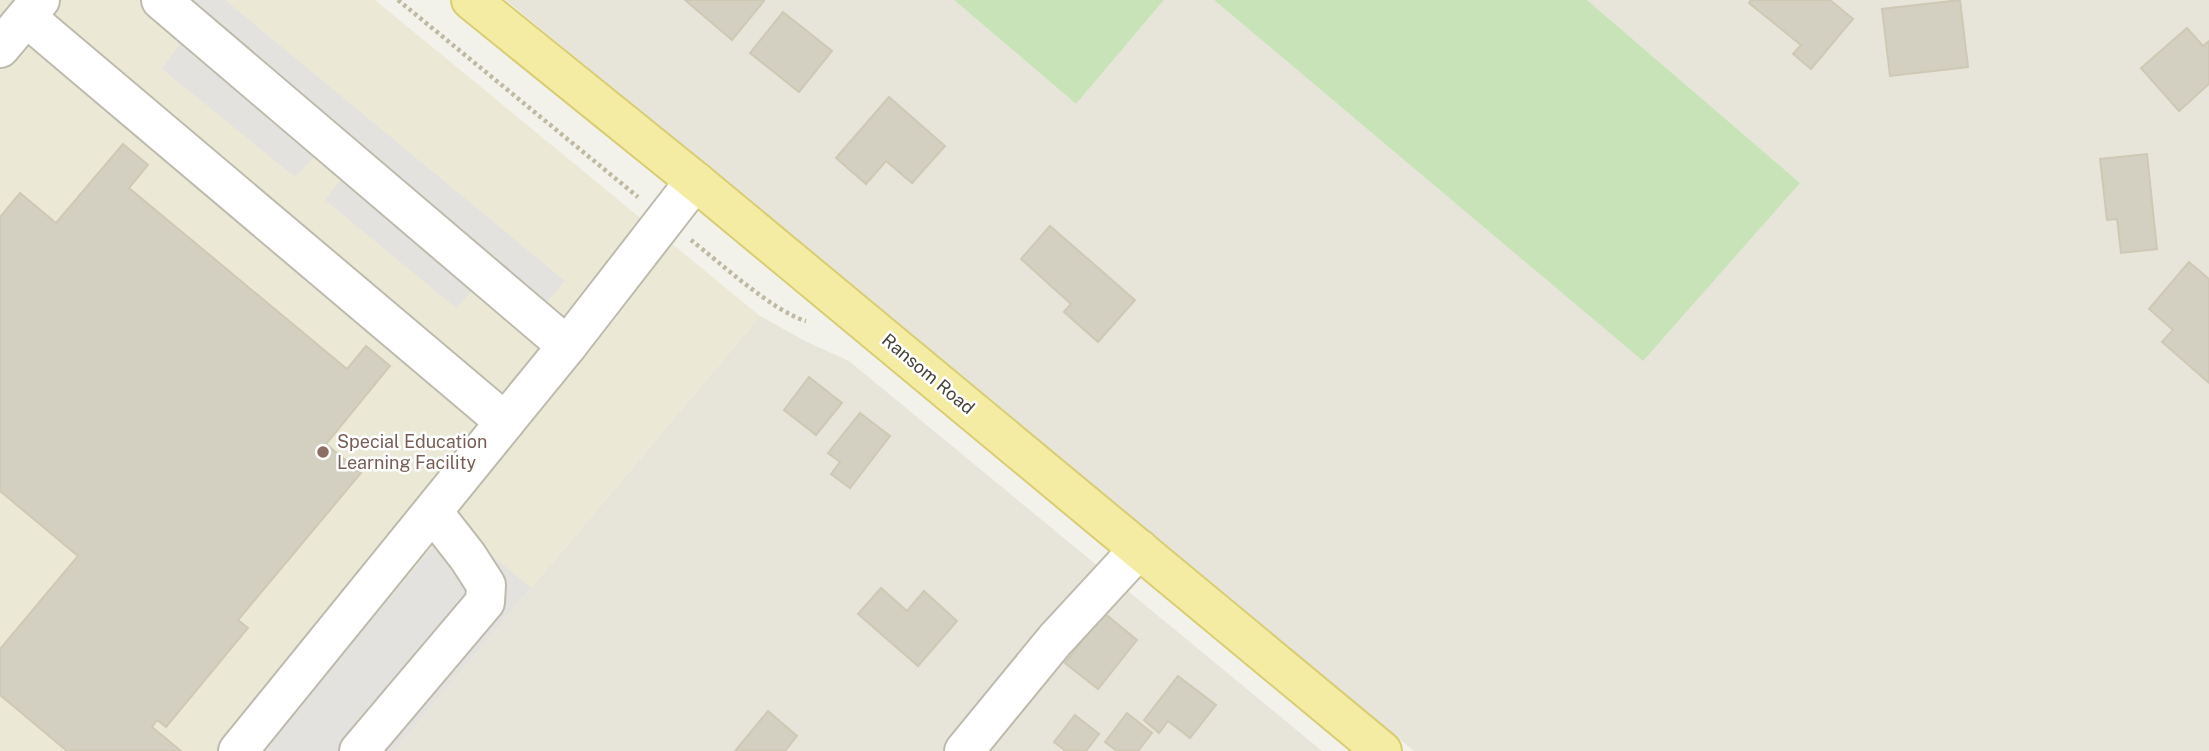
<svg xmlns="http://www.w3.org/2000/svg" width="2209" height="751" viewBox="0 0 2209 751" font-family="'Public Sans',sans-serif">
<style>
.residential{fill:#e7e5d9}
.education{fill:#ebe9d6}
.green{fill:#c7e3b7}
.parking{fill:#e3e2de}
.building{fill:#d4d0c1;stroke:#cec9b5;stroke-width:2}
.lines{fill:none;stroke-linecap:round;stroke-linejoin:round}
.minor-casing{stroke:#bebbae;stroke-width:42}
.major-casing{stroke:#d8cd73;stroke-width:42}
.path{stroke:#beb9a0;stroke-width:4.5;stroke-dasharray:3.5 3.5;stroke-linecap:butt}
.minor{stroke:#fff;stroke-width:38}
.major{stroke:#f4eca2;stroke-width:38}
.education-dot{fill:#8d6e63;stroke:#fff;stroke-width:2.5}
.labels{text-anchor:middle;stroke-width:5;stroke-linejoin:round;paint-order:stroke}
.street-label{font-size:18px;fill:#474439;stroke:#fff}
.education-label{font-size:18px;fill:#785e54;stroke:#fff;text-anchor:start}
</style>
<rect width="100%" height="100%" fill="#f3f2ea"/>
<g class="residential">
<path d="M506,0H954L1076,104L1164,0H1214L1643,360L1800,183L1587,0H2209V751H1414Z"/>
<path d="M760,316L805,341L849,361L1322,751H394Z"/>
</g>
<path class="education" d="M0,0H375L760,316L394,751H0Z"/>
<g class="green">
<path d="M954,0H1164L1076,104Z"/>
<path d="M1214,0H1587L1800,183L1643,361Z"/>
</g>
<g class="parking">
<path d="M143,0H225L565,281L531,321L472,291L456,308L325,200L341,179L314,157L295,177L162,69L179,45Z"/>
<path d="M453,523L531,588L394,751H259Z"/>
</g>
<g class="building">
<path d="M685,0H763L764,1L732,40Z"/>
<path d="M1751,0H1830L1853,19L1811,69L1793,54L1801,45L1749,3Z"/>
<path d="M1960,0L1968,67L1890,76L1882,9Z"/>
<path d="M783,12L832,51L799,92L750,53Z"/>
<path d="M2187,28L2203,46L2209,41V84L2179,111L2141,68Z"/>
<path d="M889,97L945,146L912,183L886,161L866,184L836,158Z"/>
<path d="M123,144L148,165L129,188L347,369L366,346L390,366L326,444L361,473L238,620L248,628L166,727L157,720L152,727L181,751H67L0,695V649L78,556L0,491V217L20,193L56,223Z"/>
<path d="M2147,154L2157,249L2121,253L2117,219L2107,220L2100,159Z"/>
<path d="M1050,226L1135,300L1098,342L1064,312L1071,304L1021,259Z"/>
<path d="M2189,262L2209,279V383L2162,342L2173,330L2149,309Z"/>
<path d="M809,377L842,403L816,435L784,410Z"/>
<path d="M860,413L890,436L850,488L831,474L840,462L828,453Z"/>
<path d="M881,588L907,611L924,591L957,621L918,666L858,614Z"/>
<path d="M1104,613L1137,640L1098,689L1065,663Z"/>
<path d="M1178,676L1216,705L1190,738L1168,721L1159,733L1144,720Z"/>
<path d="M768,711L797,736L785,751H735Z"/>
<path d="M1127,713L1152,733L1138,751H1117L1105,742Z"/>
<path d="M1075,715L1099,734L1086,751H1066L1054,742Z"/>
</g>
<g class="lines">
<g class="minor-casing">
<g id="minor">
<path d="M40,0L26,17L505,422L567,346L695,181"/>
<path d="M161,0L567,346"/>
<path d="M0,48L26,17"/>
<path d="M238,751L505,422"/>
<path d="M359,751L485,602L486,585L468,557L433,512"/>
<path d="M964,751L1055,640L1139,549"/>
</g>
</g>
<g class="major-casing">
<path id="major" d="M471,0L695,181L1382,751"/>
</g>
<g class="path">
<path d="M398,0L638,197"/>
<path d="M691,240C719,262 774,312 806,321"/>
</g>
<use href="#minor" class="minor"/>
<use href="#major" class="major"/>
</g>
<circle class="education-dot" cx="323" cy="452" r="7"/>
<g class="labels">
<g class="street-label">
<text transform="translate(928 374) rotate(40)" y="6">Ransom Road</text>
</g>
<g class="education-label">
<text x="337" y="448">Special Education<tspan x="337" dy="21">Learning Facility</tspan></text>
</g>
</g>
</svg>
